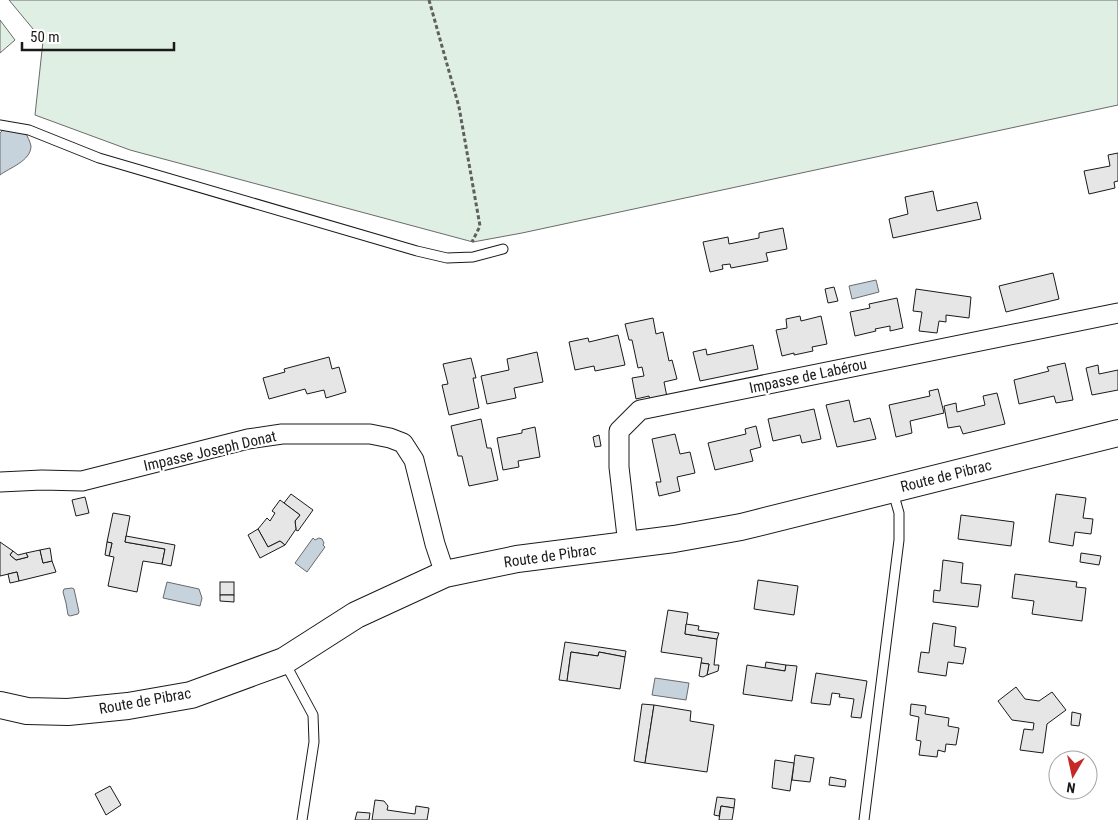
<svg xmlns="http://www.w3.org/2000/svg" width="1118" height="820" viewBox="0 0 1118 820" font-family="'Roboto Condensed',sans-serif">
<style>
.green{fill:#e0efe3;stroke:#6a6a6a}
.water{fill:#c6d2dc;stroke:#6a6a6a}
.building{fill:#e6e6e6;stroke:#1a1a1a}
.lines{fill:none;stroke-linecap:round;stroke-linejoin:round}
.service-casing{stroke:#1a1a1a;stroke-width:11}
.minor-casing{stroke:#1a1a1a;stroke-width:21}
.secondary-casing{stroke:#1a1a1a;stroke-width:28}
.path{stroke:#5f5f5f;stroke-width:3;stroke-dasharray:4 2.5;stroke-linecap:butt}
.service{stroke:#fff;stroke-width:9}
.minor{stroke:#fff;stroke-width:19}
.secondary{stroke:#fff;stroke-width:26}
.labels{text-anchor:middle;stroke-width:4;stroke-linejoin:round;paint-order:stroke}
.street-label{font-size:15px;fill:#1a1a1a;stroke:#fff}
</style>
<rect width="100%" height="100%" fill="#fff"/>
<g class="green">
<path d="M9,0H1118V105L522,233L473,242L130,150L35,115L43,41Z"/>
<path d="M0,20L15,40L0,53Z"/>
</g>
<g class="water">
<path d="M4,129L25,131C27,136 30,141 31,146C31,161 9,168 0,175V133Z"/>
<path d="M876,280L879,292L852,299L849,286Z"/>
<path d="M313,538L315,540L319,538L322,539L324,543L323,545L325,547L307,572L295,563Z"/>
<path d="M167,582L199,589L202,598L200,606L163,598Z"/>
<path d="M72,588L74,589L79,612L78,614L70,616L68,615L66,603L63,592L64,589Z"/>
<path d="M655,678L689,683L686,700L652,695Z"/>
</g>
<g class="building">
<path d="M1118,153V181L1114,182L1115,188L1089,194L1084,171L1110,166L1108,155Z"/>
<path d="M933,191L937,211L977,202L981,219L893,238L889,219L908,214L905,197Z"/>
<path d="M783,228L787,249L766,253L768,261L731,268L730,264L722,265L723,269L710,272L703,242L728,237L729,244L759,238V233Z"/>
<path d="M1053,273L1059,299L1006,312L999,286Z"/>
<path d="M834,287L838,301L828,303L825,289Z"/>
<path d="M916,289L971,297L969,318L946,315V322L939,321L937,333L919,331L922,312L913,311Z"/>
<path d="M897,298L903,328L890,331V326L875,329L876,331L855,336L850,312L870,308L869,304Z"/>
<path d="M800,316L801,321L821,316L827,344L812,347L813,351L794,355V353L782,356L776,330L787,328L786,319Z"/>
<path d="M653,318L656,334L663,332L669,361L672,360L677,379L664,382L667,397L650,400L649,396L636,399L632,378L644,376L642,367L638,368L632,340H629L625,324Z"/>
<path d="M618,335L625,365L595,371L594,366L575,370L569,342L588,338L589,342Z"/>
<path d="M753,345L758,369L700,381L693,352L706,349L707,355Z"/>
<path d="M537,352L543,382L514,388L516,398L487,404L481,376L509,370L507,359Z"/>
<path d="M329,357L332,369L339,367L346,392L326,398L324,390L307,394L305,389L269,399L263,378L285,372L284,369Z"/>
<path d="M471,358L476,378H473L479,408L449,415L442,385L448,384L443,364Z"/>
<path d="M1065,363L1073,400L1056,403L1054,396L1019,404L1014,380L1049,371L1047,367Z"/>
<path d="M1098,365L1099,374L1118,370V390L1092,395L1086,368Z"/>
<path d="M938,389L944,413L910,421L912,433L896,437L889,405L930,396L929,391Z"/>
<path d="M997,393L1005,424L963,434L960,426L948,428L944,406L956,403L957,412L985,405L983,396Z"/>
<path d="M849,400L854,422L870,418L876,439L837,447L826,405Z"/>
<path d="M814,409L821,439L802,443L800,435L773,441L768,419Z"/>
<path d="M481,419L487,448H491L498,480L469,486L462,456H458L451,426Z"/>
<path d="M756,426L761,447L750,450L753,461L715,470L708,443L746,434L745,429Z"/>
<path d="M535,427L540,457L518,461L519,467L503,470L497,438L522,433V430Z"/>
<path d="M675,434L680,454L690,452L695,473L677,477L680,491L659,496L656,482H661L652,439Z"/>
<path d="M599,435L601,446L595,447L593,437Z"/>
<path d="M291,494L313,510L298,531L296,530L295,521L300,515L284,503Z"/>
<path d="M1056,494L1086,498L1083,518L1093,519L1091,534L1075,532L1073,546L1049,542Z"/>
<path d="M85,497L89,513L76,516L72,500Z"/>
<path d="M280,500L300,515L295,521L296,529L285,545L280,541L268,547L258,529L267,518L270,521L275,513L272,511Z"/>
<path d="M113,513L130,516L125,542L165,549L162,564L143,561L137,592L108,586L114,557L109,556L112,543L107,542Z"/>
<path d="M961,515L1014,522L1011,546L958,539Z"/>
<path d="M258,529L268,547L280,541L285,545L260,558L248,535Z"/>
<path d="M126,536L175,545L171,566L162,564L165,549L125,542Z"/>
<path d="M0,542L13,551L10,555L16,560L28,557L26,553L40,550L43,563L52,561L56,572L19,581L17,572L0,576Z"/>
<path d="M107,542L112,543L109,556L105,555Z"/>
<path d="M50,548L52,561L43,563L40,550Z"/>
<path d="M13,551L18,555L26,553L28,557L16,560L10,555Z"/>
<path d="M1081,553L1101,556L1099,565L1080,562Z"/>
<path d="M943,560L963,563L961,583L981,585L978,607L933,602L934,590L940,591Z"/>
<path d="M17,572L19,581L10,583L8,574Z"/>
<path d="M1015,574L1077,582L1076,587L1086,588L1082,621L1032,614L1034,601L1012,598Z"/>
<path d="M758,580L798,586L794,615L754,609Z"/>
<rect x="220" y="582" width="14" height="13"/>
<path d="M220,595H234V602L220,601Z"/>
<path d="M668,610L688,613L685,634L717,639L714,665H719L718,671L707,675L709,664L701,663L702,658L661,652Z"/>
<path d="M933,623L956,627L954,646L966,648L963,664L948,662L946,676L918,672L921,652L929,653Z"/>
<path d="M686,624L699,626L698,630L719,633L717,639L685,634Z"/>
<path d="M565,642L626,651L625,657L599,652L598,656L571,652L567,681L559,680Z"/>
<path d="M571,652L598,656L599,652L625,657L620,689L567,681Z"/>
<path d="M766,662L786,665L785,671L765,668Z"/>
<path d="M701,663L709,664L707,675L703,677L699,676Z"/>
<path d="M747,665L785,671L786,665L797,666L792,701L743,694Z"/>
<path d="M816,673L867,681L861,718L851,717L854,699L839,697L840,694L832,693L830,705L811,703Z"/>
<path d="M1016,687L1025,699L1039,701L1052,692L1066,710L1047,724L1043,753L1020,750L1024,729L1033,730L1034,723L1012,720L998,701Z"/>
<path d="M642,704L654,705L645,763L634,761Z"/>
<path d="M911,704L926,706L925,714L949,718L948,726L959,728L956,745L946,744L945,752L938,750L937,757L919,755L921,741L916,740L919,717L910,715Z"/>
<path d="M654,705L691,711L690,721L714,725L707,772L645,763Z"/>
<path d="M1072,712L1081,714L1079,726L1071,725Z"/>
<path d="M795,755L814,758L810,782L792,780Z"/>
<path d="M775,760L794,763L790,791L772,788Z"/>
<path d="M830,777L846,780L845,787L829,785Z"/>
<path d="M110,786L121,805L106,815L95,794Z"/>
<path d="M717,797L735,799L734,808L721,806L719,816L714,815Z"/>
<path d="M375,800L384,801L388,806L387,810L415,814L416,806L429,808L427,820H372Z"/>
<path d="M721,806L734,808L732,820H719Z"/>
<path d="M357,812L370,813L369,820H355Z"/>
</g>
<g class="lines">
<g class="service-casing">
<g id="service">
<path d="M0,125L29,130L99,158L417,251L447,258L473,257L503,249"/>
<path d="M285,663L313,715L314,742L302,820"/>
<path d="M864,820L899,540V513L893,492"/>
</g>
</g>
<g class="minor-casing">
<g id="minor">
<path d="M0,482L42,480L82,481L248,439L282,434H370L390,438L403,443L414,460L435,544L445,574"/>
<path d="M628,545L619,467V431L640,410L1118,313"/>
</g>
</g>
<g class="secondary-casing">
<path id="secondary" d="M0,705L27,711L68,712L128,706L191,695L284,661L356,615L445,574L517,559L674,539L741,527L1118,433"/>
</g>
<path class="path" d="M429,0L459,107L480,226L472,242"/>
<use href="#service" class="service"/>
<use href="#minor" class="minor"/>
<use href="#secondary" class="secondary"/>
</g>
<g class="labels">
<g class="street-label">
<text transform="translate(808 376) rotate(-12)" y="5">Impasse de Labérou</text>
<text transform="translate(210 451) rotate(-13)" y="5">Impasse Joseph Donat</text>
<text transform="translate(946 476) rotate(-14)" y="5">Route de Pibrac</text>
<text transform="translate(550 556) rotate(-8)" y="5">Route de Pibrac</text>
<text transform="translate(145 701) rotate(-10)" y="5">Route de Pibrac</text>
</g>
</g>
<g transform="translate(1073 775) rotate(189)"><circle r="24" fill="#ffffff" stroke="#a3a3a3"/>
<path d="M0-4L9 19L0 12L-9 19Z" fill="#c62828"/>
<text y="-8" font-size="14" font-weight="bold" text-anchor="middle" fill="#1a1a1a">N</text>
</g>
<path d="M22 42v8h152v-8" fill="none" stroke="#1a1a1a" stroke-width="2.5"/>
<text x="30" y="42" font-size="15" fill="#1a1a1a" stroke="#ffffff" stroke-width="4" paint-order="stroke">50 m</text>
</svg>
